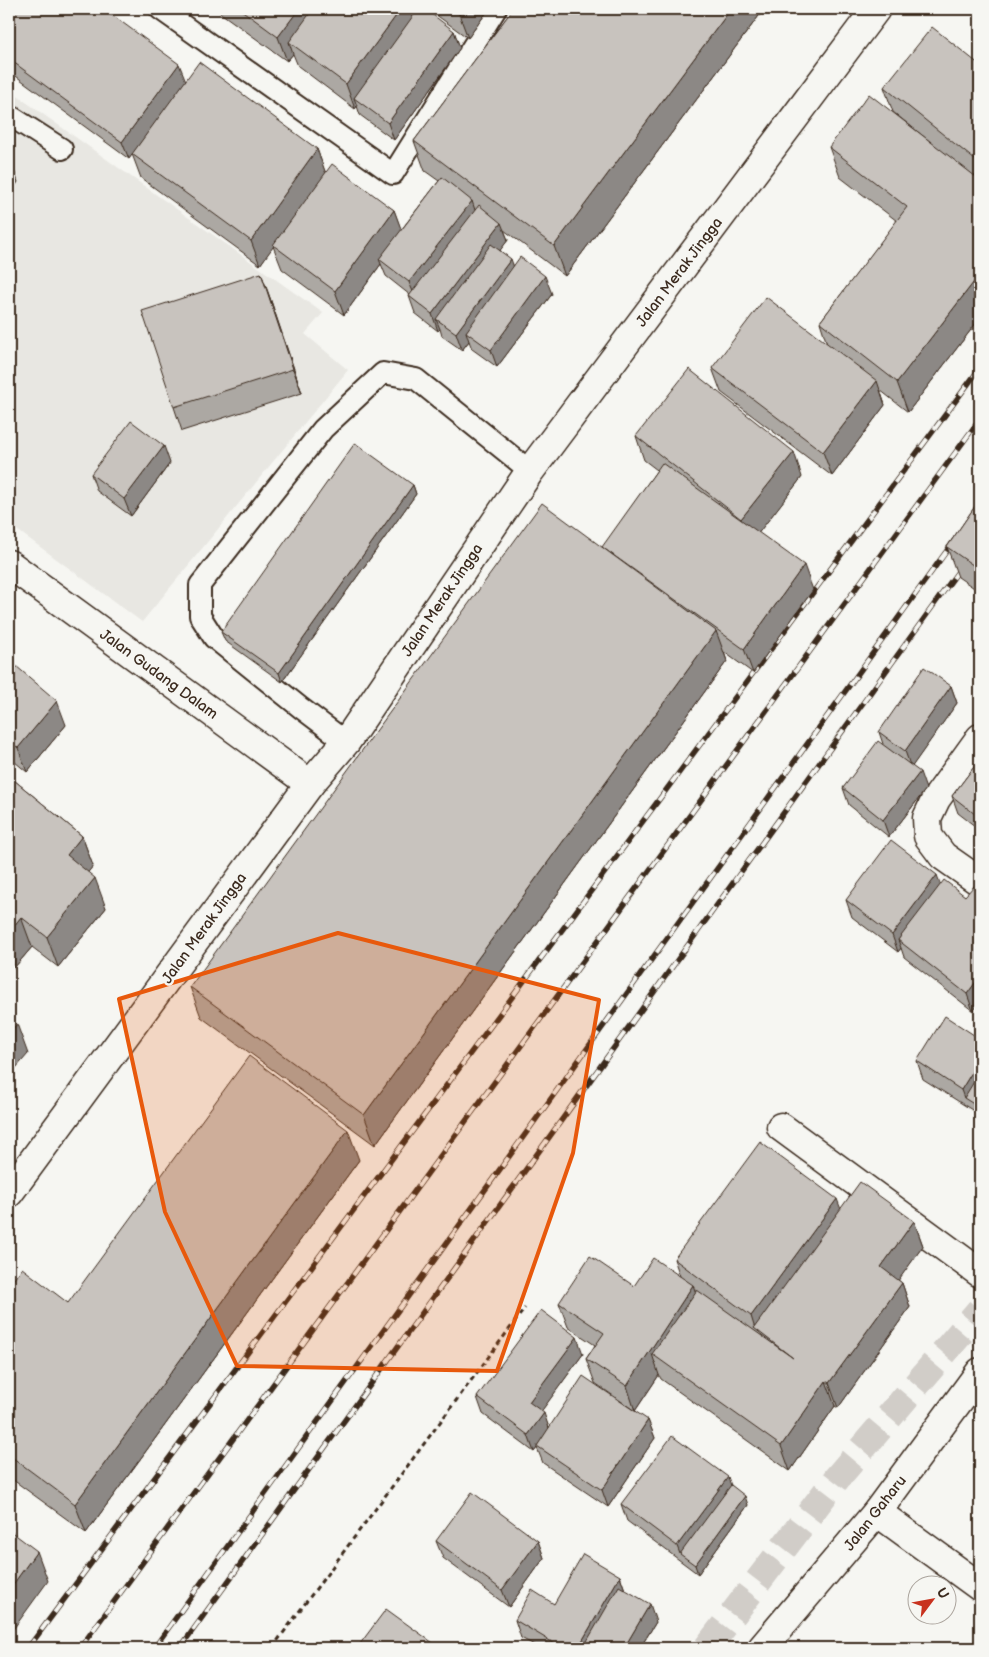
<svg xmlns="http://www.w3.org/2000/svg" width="989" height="1657" viewBox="0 0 989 1657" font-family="'Balsamiq Sans',sans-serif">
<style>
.built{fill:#e8e7e2}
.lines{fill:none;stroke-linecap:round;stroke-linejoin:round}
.primary-tunnel{stroke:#d1cdc8;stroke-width:28;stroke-dasharray:28 14;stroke-linecap:butt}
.service-casing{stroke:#3b2a1e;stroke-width:24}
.minor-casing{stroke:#3b2a1e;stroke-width:31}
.primary-casing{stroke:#3b2a1e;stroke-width:31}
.path{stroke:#3b2a1e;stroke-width:3;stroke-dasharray:5 4;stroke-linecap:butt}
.service{stroke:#f6f6f2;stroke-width:20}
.minor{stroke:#f6f6f2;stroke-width:28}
.primary{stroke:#f6f6f2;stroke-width:28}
.rail-casing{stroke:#3b2a1e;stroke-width:5.5}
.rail{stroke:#f6f6f2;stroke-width:4;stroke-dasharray:11;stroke-linecap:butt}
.wall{fill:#aca8a3;stroke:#3b2a1e}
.shaded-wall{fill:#8c8885;stroke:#3b2a1e}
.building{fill:#c8c3be;stroke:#3b2a1e}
.marked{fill:#e8590c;fill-opacity:0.2;stroke:#e8590c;stroke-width:4;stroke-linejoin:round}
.labels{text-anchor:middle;stroke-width:5;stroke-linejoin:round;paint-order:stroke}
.street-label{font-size:15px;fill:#3b2a1e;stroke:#f6f6f2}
</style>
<rect width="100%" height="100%" fill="#f6f6f2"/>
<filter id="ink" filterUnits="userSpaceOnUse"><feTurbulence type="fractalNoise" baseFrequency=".02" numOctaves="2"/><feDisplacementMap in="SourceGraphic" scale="10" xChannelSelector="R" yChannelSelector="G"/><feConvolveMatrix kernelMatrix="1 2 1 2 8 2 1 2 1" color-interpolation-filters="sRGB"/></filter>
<g filter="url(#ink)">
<path class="built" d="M9,90L323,313L305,334L348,370L142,622L9,524Z"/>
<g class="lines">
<path class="primary-tunnel" d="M707,1648L837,1478L980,1310"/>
<g class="service-casing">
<g id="service">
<path d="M160,9L393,174L496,9"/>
<path d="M9,115L62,149"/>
<path d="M346,742L301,708L214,638L200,616V585L323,429L383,373L416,379L530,471"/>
</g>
</g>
<g class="minor-casing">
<g id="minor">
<path d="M9,564L310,784"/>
<path d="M980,738L936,799L927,818L928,836L943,856L980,882"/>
<path d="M781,1127L980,1273"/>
<path d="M877,1512L980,1587"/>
</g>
</g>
<g class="primary-casing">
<g id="primary">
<path d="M9,1193L310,784L346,742L530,471L876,9"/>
<path d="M762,1648L877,1512L980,1372"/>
</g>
</g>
<path class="path" d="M272,1648L525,1308"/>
<use href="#service" class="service"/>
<use href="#minor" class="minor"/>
<use href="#primary" class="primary"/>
<g class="rail-casing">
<g id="rail">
<path d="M28,1648L980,368"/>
<path d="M80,1648L980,419"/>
<path d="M154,1648L956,538"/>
<path d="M180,1648L980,541"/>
</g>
</g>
<use href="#rail" class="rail"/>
</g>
<g class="wall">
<path d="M9,9L185,80L317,149L325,172L394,210L401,230L439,181L425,171L414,141L513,9H764L565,276L504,230L508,240L500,250L514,266L552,294L497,367L472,349L469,341L462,350L442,336L440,329L438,331L415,313L409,296L410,295L386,276L381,264L344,315L282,269L273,246L260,265L141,178L132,154L129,159L9,71Z"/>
<path d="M215,9H414L415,13L454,31L460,48L394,140L360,115L357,106L355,109L298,66L293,54L287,61Z"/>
<path d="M428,9H489L468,38Z"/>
<path d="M980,65V318L908,412L880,390L885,405L832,476L721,392L712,368L827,344L820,322L897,221L840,177L829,147L932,143L893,112L884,87Z"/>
<path d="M261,273L270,298L302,393L182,431L174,407Z"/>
<path d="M636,436L802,477L758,533L813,590L753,673L724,652L727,661L375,1145L201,1017L190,987L603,548L657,470L644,460Z"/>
<path d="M170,463L131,516L97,491L91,474Z"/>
<path d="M413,485L416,494L282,682L225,641L221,632Z"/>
<path d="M980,499V592L958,577L947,547Z"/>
<path d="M9,660L66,725L27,772L9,757Z"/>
<path d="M951,686L957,703L912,766L926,789L889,837L849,805L843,788L883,744L879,732Z"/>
<path d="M980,759V830L958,813L952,796Z"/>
<path d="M9,776L82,836L93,866L88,872L106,908L58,967L32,947L14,968L9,964Z"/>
<path d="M940,885L965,896L980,889V1008L979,1004L973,1011L904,957L901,948L898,952L852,917L846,900Z"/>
<path d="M980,1039V1115L923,1079L917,1061Z"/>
<path d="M359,1160L86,1533L9,1477V1286L68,1303Z"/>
<path d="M841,1209L914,1221L923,1246L898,1280L902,1283L910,1307L838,1408L835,1406L790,1471L661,1379L659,1375L635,1411L595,1383L586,1359L595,1345L568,1327L559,1303L680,1276L674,1259Z"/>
<path d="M583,1354L541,1411L549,1427L648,1420L655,1438L608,1507L543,1463L537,1448L534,1452L483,1414L477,1397Z"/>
<path d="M731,1485L748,1505L698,1574L627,1521L621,1504Z"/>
<path d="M436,1541H538L544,1558L509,1607L443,1558Z"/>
<path d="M620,1576L625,1590L656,1622L640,1648H540L521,1638L515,1620Z"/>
</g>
<g class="shaded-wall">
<path d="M9,9H24L9,29Z"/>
<path d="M299,9H326L289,42L293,54L287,61L278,37Z"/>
<path d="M401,9H414L418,21L354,98L357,106L355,109L346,84Z"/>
<path d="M462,9H489L468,38L459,14Z"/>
<path d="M731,9H764L565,276L554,246Z"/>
<path d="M454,31L460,48L394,140L388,123Z"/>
<path d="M179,64L186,81L129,159L122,142Z"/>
<path d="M317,149L326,174L260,265L251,241Z"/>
<path d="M9,155L18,182L9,195Z"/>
<path d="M472,201L478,219L416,299L409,282Z"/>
<path d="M394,210L403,234L379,259L381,264L344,315L335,291Z"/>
<path d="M501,223L508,240L444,324L436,319L440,329L438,331L432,314Z"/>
<path d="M511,259L517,276L466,332L469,341L462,350L456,333Z"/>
<path d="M261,273L270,298L302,393L293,369Z"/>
<path d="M980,274V318L908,412L897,382Z"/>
<path d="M545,276L552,294L497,367L491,350Z"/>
<path d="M877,381L885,405L832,476L823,452Z"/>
<path d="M164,446L170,463L131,516L124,499Z"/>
<path d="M794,452L802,477L750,544L741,519Z"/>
<path d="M413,485L416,494L282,682L279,673Z"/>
<path d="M804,565L813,590L753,673L744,649Z"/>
<path d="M716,631L727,661L375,1145L364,1115Z"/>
<path d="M951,686L957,703L911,768L905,751Z"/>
<path d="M57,701L66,725L27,772L18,748Z"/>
<path d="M920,772L926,789L889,837L883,820Z"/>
<path d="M82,836L93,866L78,885L67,855Z"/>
<path d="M937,875L943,892L898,940L901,948L898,952L892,935Z"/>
<path d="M95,878L106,908L58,967L47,937Z"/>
<path d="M21,917L32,947L14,968L9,953V932Z"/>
<path d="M980,976V1001L978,1002L979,1004L973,1011L967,994Z"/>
<path d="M17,1024L28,1054L9,1076V1033Z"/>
<path d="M980,1059V1086L964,1098L961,1090Z"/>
<path d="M348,1130L359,1160L86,1533L75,1504Z"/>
<path d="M837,1199L846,1223L755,1329L751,1316Z"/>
<path d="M914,1221L923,1246L890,1292L881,1267Z"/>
<path d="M902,1283L910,1307L838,1408L829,1383Z"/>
<path d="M693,1285L702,1310L652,1354L659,1375L635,1411L627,1386Z"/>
<path d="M577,1337L583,1354L535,1420L529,1402Z"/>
<path d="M826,1381L835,1406L790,1471L781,1446Z"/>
<path d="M544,1413L550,1431L537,1446V1448L534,1452L528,1435Z"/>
<path d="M648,1420L655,1438L608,1507L602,1490Z"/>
<path d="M728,1477L734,1494L680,1554L677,1546Z"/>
<path d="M745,1496L748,1505L698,1574L695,1565Z"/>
<path d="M538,1541L544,1558L509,1607L502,1590Z"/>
<path d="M37,1551L48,1581L9,1635V1590Z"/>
<path d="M620,1576L626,1593L594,1648H578Z"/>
<path d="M650,1604L656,1622L640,1648H624Z"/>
</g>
<g class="building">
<path d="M16,9H104L179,64L122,142L9,59V19Z"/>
<path d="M240,9H299L278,37Z"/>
<path d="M313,9H401L346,84L289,42Z"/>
<path d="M418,9H425L454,31L388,123L354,98Z"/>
<path d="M452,9H462L459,14Z"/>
<path d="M513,9H731L554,246L414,141Z"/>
<path d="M932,27L980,65V164L884,87Z"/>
<path d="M199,62L317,149L251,241L132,154Z"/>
<path d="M869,94L980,180V274L897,382L820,322L907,207L829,147Z"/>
<path d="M332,164L394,210L335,291L273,245Z"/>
<path d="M442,177L472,201L409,282L379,259Z"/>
<path d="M479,205L501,223L432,314L409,296Z"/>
<path d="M491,244L511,259L456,333L436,319Z"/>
<path d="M520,257L545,276L491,350L466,332Z"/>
<path d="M261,273L293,369L174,407L142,311Z"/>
<path d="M766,297L877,381L823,452L712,368Z"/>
<path d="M689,369L794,452L741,519L636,436Z"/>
<path d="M131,421L164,446L124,499L91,474Z"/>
<path d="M355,443L413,485L279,673L221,632Z"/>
<path d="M662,463L804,565L744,649L602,547Z"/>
<path d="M980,499V570L947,547Z"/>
<path d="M542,503L716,631L364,1115L190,987Z"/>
<path d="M9,660L57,701L18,748L9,740Z"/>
<path d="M924,667L951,686L905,751L879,732Z"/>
<path d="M878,741L920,772L883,820L843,788Z"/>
<path d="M980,759V818L952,796Z"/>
<path d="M9,776L82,836L67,855L95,878L47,937L21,917L9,932Z"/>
<path d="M891,840L937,875L892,935L846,900Z"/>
<path d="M944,880L965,896L975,885L980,889V976L967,994L898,940Z"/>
<path d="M945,1016L980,1039V1059L961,1090L917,1061Z"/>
<path d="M9,1017L17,1024L9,1033Z"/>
<path d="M249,1056L348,1130L75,1504L9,1455V1286L22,1268L68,1303Z"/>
<path d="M980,1072V1108L964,1098Z"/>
<path d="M760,1142L837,1199L751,1316L674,1259Z"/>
<path d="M860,1182L914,1221L881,1267L902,1283L829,1383L826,1381L781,1446L652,1354L697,1290L793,1358L754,1328Z"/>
<path d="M590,1256L634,1286L653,1258L693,1285L627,1386L586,1359L604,1333L559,1303Z"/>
<path d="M541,1310L577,1337L529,1402L544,1413L528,1435L477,1397Z"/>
<path d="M583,1376L648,1420L602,1490L537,1446Z"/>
<path d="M672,1436L728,1477L677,1546L621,1504Z"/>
<path d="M731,1485L745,1496L695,1565L680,1554Z"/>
<path d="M472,1492L538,1541L502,1590L436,1541Z"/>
<path d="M9,1530L37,1551L9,1590Z"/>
<path d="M583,1554L620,1576L578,1648H562L515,1620L532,1590L554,1604Z"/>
<path d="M619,1586L650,1604L624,1648H583Z"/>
<path d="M386,1609L440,1648H357Z"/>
</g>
</g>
<path class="marked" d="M338,933L599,1000L573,1153L497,1371L237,1366L165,1212L119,999Z"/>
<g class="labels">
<g class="street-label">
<text transform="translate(679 272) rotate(-53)" y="5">Jalan Merak Jingga</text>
<text transform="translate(442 600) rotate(-56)" y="5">Jalan Merak Jingga</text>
<text transform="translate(159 674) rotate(36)" y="5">Jalan Gudang Dalam</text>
<text transform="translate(204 928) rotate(-54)" y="5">Jalan Merak Jingga</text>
<text transform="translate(875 1513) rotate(-52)" y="5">Jalan Gaharu</text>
</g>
</g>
<rect width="989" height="1657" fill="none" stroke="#f6f6f2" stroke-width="30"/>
<rect x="15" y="15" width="959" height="1627" fill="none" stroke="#3b2a1e" stroke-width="2" filter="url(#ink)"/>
<g transform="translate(932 1600) rotate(58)"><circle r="24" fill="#f6f6f2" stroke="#aba49d"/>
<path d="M0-4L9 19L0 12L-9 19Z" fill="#c8321e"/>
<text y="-8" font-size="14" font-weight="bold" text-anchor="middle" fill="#3b2a1e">U</text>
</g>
</svg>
